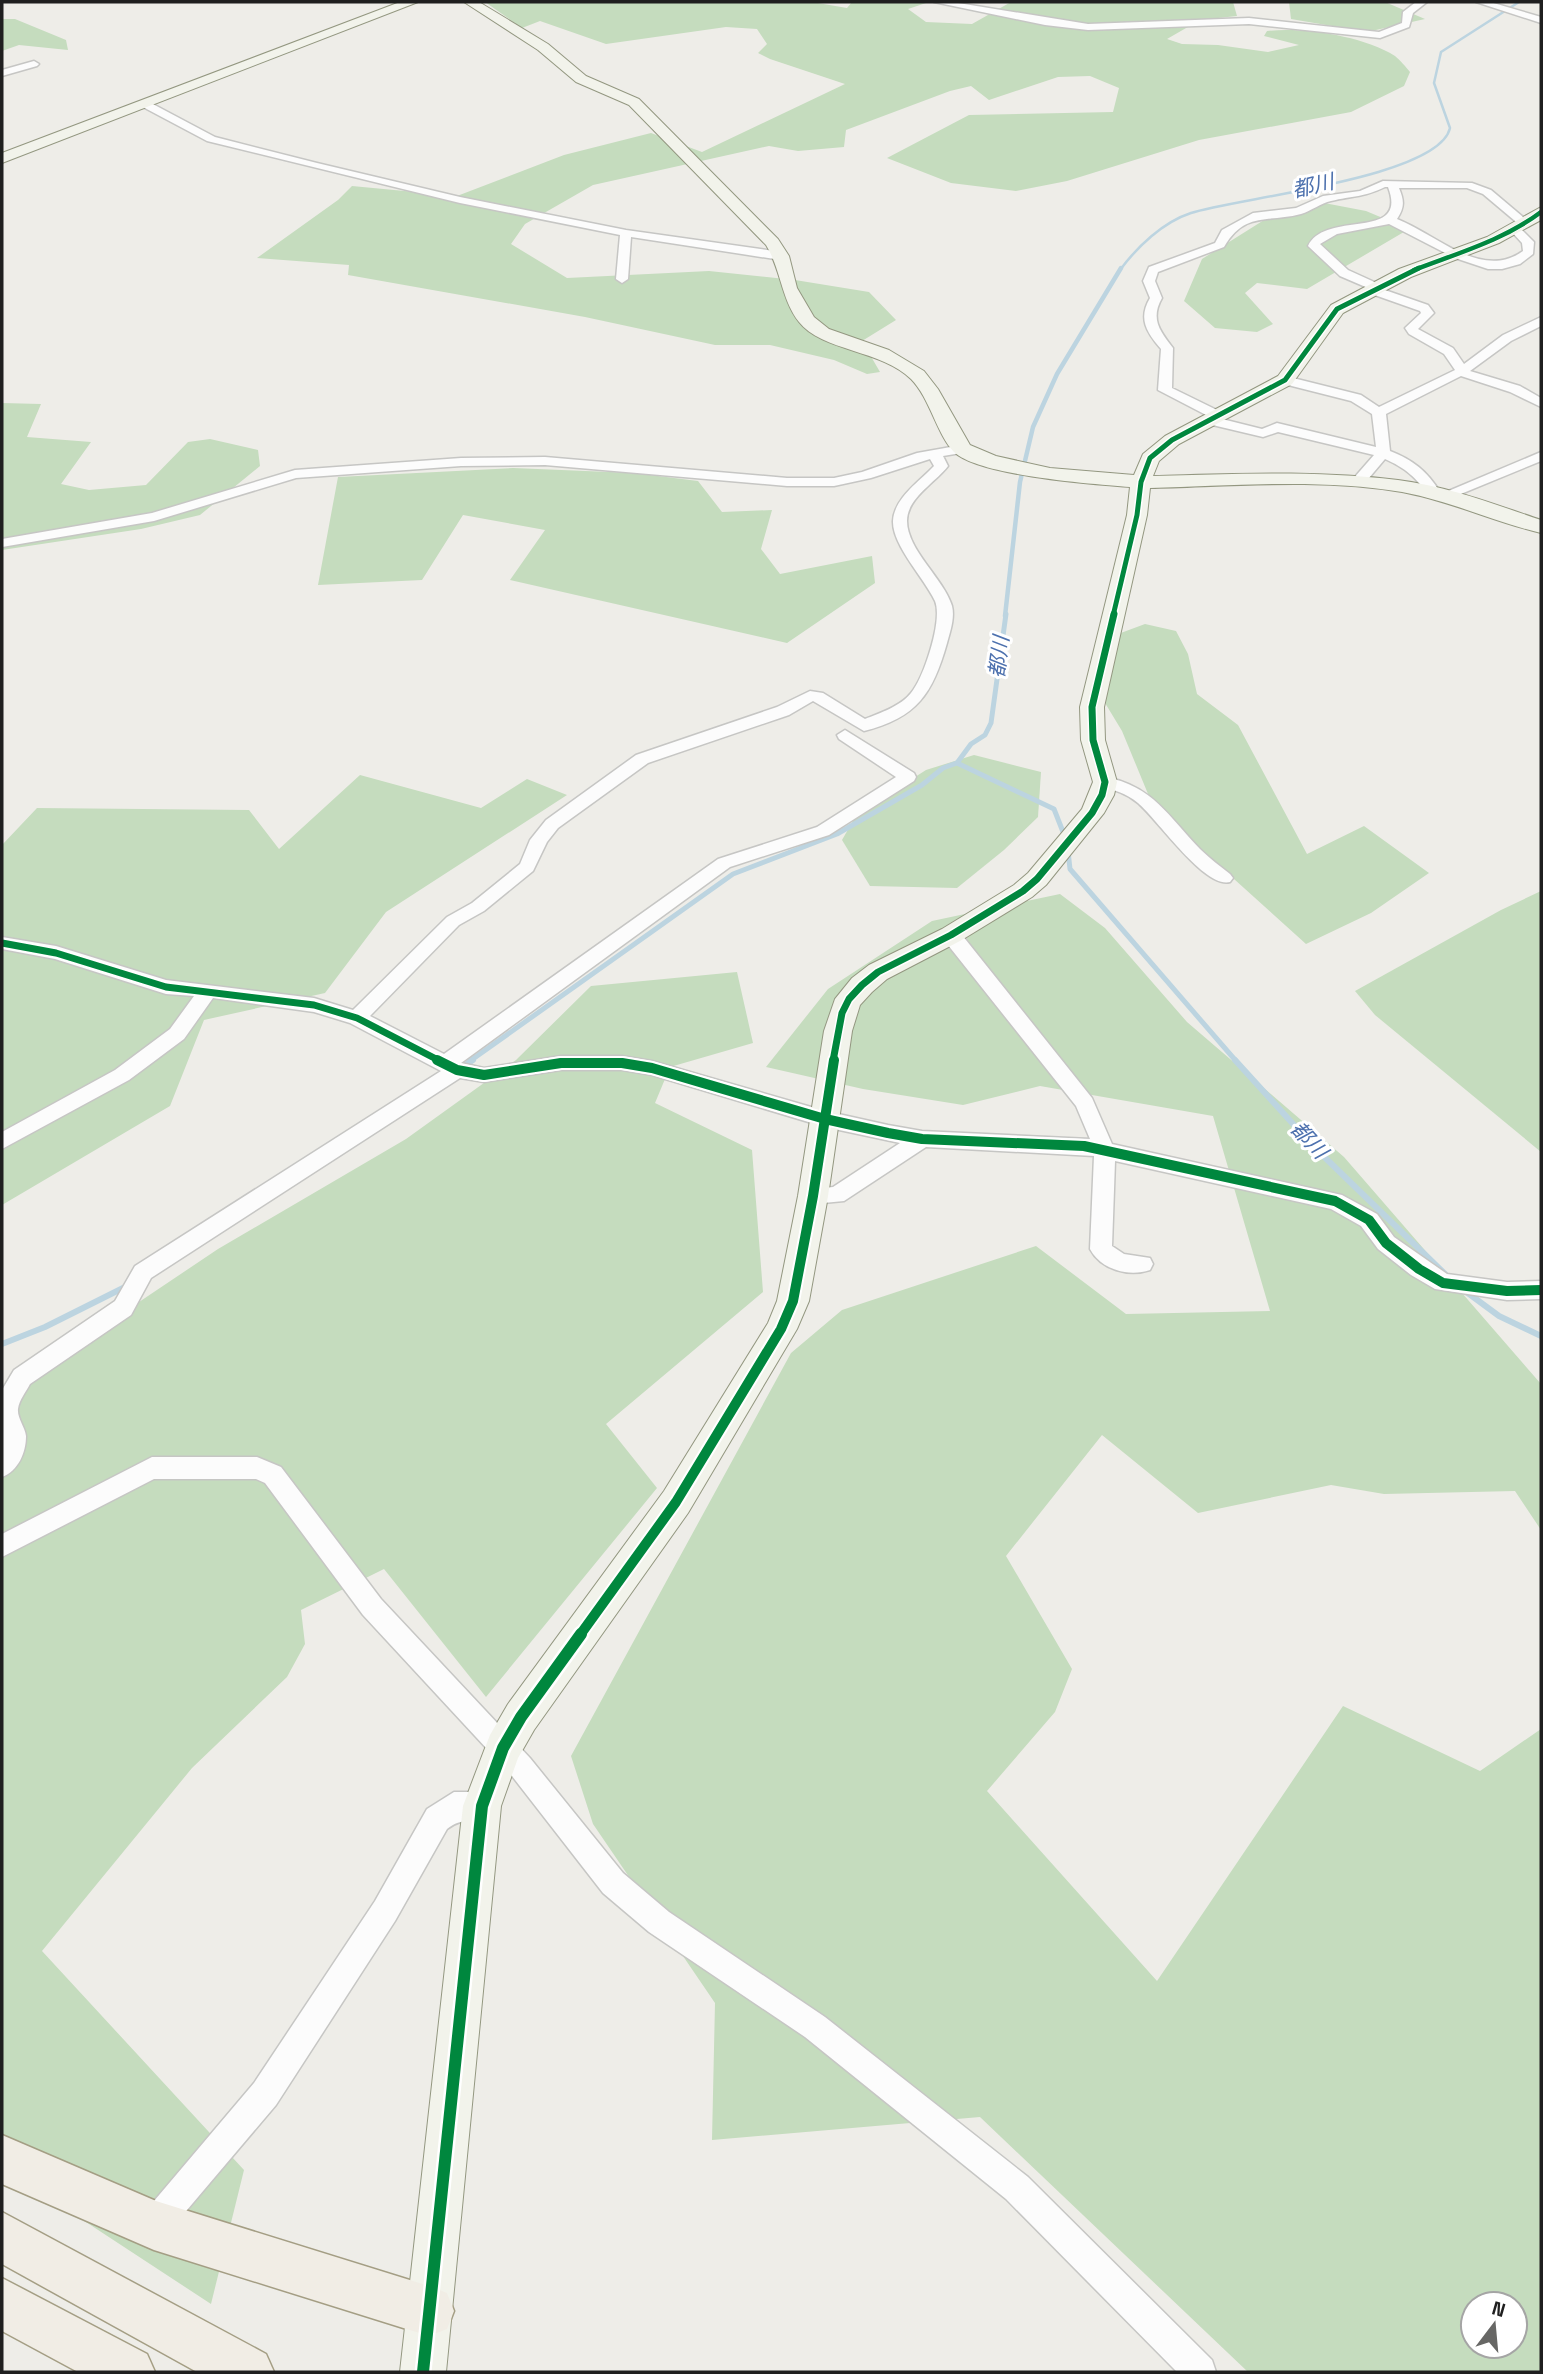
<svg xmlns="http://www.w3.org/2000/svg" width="1543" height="2374" viewBox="0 0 1543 2374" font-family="'Space Grotesk','Noto Sans JP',sans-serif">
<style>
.forest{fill:#c5dcbe;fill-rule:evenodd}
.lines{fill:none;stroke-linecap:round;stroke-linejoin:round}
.stream-far3{stroke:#bcd4e0;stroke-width:2.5}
.stream-far2{stroke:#bcd4e0;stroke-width:4.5}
.stream-far1{stroke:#bcd4e0;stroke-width:5}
.stream{stroke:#bcd4e0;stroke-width:6}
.street-casing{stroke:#c6c6c4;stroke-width:3}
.secondary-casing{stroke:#939780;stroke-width:2}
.primary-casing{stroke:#a49e84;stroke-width:3}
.street{fill:#fcfcfc;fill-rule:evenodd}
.secondary{fill:#f2f3eb;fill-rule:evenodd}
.primary{fill:#f1ede5;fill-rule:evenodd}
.cycleway-far4-casing{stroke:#fff;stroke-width:6}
.cycleway-far3-casing{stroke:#fff;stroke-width:8}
.cycleway-far2-casing{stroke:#fff;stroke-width:10}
.cycleway-far1-casing{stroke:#fff;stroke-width:14}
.cycleway-casing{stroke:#fff;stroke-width:17}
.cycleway-far4{stroke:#00873e;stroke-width:4.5}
.cycleway-far3{stroke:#00873e;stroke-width:5}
.cycleway-far2{stroke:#00873e;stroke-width:7}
.cycleway-far1{stroke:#00873e;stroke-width:10}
.cycleway{stroke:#00873e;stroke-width:12}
.labels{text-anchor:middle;stroke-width:6;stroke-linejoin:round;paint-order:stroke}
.far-water-label{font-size:21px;font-style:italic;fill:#4d71ae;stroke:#fff}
</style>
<rect width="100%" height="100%" fill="#eeede8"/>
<g class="forest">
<path d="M485,2H812L847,8L852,2H916L926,3L908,9L926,22L972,24L1011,2H1233L1237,16L1200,20L1167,39L1182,44L1218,45L1268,52L1299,45L1264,36L1267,31C1304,27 1363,36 1395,56C1400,60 1406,67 1410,72L1404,86L1351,112L1199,140L1067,181L1016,191L951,183L887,158L969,115L1113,112L1119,88L1090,76L1058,77L989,100L971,86L950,91L846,130L844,147L798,151L769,146L593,185L525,224L511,244L567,278L709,271L795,280L869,292L896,320L862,341L880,372L867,374L834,360L770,345H715L585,317L348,275L349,265L257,258L338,200L352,186L457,196L564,155L651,133L702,152L845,84L770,59L758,53L767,44L757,29L726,27L606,44L540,21L522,28Z"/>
<path d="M1289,2H1385L1425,19L1367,32L1291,19Z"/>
<path d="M2,19H15L66,40L68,50L19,45L2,51Z"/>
<path d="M1319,202L1366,211L1409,229L1307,289L1257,283L1245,293L1273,324L1257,332L1215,328L1184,301L1202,259L1272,215Z"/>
<path d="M2,403L41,404L27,437L91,442L61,484L89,490L146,485L188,442L210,439L258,450L260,466L200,515L141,529L2,550Z"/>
<path d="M513,468L634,473L698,481L722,512L772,510L761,549L780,574L872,556L875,583L787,643L510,580L545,530L463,515L422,580L318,585L338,477Z"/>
<path d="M1145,624L1176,631L1188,654L1197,694L1238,725L1307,854L1364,826L1429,873L1371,913L1306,944L1153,806L1122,731L1102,698L1110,637Z"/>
<path d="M974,755L1041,772L1038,817L1004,850L957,888L870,886L842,840L857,814L926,770Z"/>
<path d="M360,775L481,808L527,779L567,795L386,912L325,993L204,1020L170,1106L2,1205V845L37,808L249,810L279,849Z"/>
<path d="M1541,891V1152L1375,1015L1355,991L1501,910Z"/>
<path d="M1060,894L1105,928L1187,1022L1344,1157L1541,1384V1530L1515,1491L1384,1494L1331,1485L1198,1513L1102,1435L1006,1556L1072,1669L1055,1712L987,1791L1157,1981L1343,1706L1480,1771L1541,1729V2372H1248L980,2117L712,2140L715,2003L593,1824L571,1756L791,1353L842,1310L1036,1246L1126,1314L1270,1311L1213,1116L1040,1086L963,1105L863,1089L766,1067L828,989L932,921ZM1473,2304H1515V2346H1473Z"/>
<path d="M737,972L753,1043L670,1067L655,1103L752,1150L763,1292L606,1424L657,1488L486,1697L384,1569L301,1610L305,1644L287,1677L192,1768L42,1951L244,2170L211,2304L2,2167V1394L218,1249L406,1139L516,1060L591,986Z"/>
</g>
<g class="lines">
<path class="stream-far3" d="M1120,270C1137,247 1163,222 1191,213C1236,198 1439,178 1450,128L1434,83L1441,52L1519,2"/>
<path class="stream-far2" d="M1005,616L1020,482L1033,427L1057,374L1121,268"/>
<g class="stream-far1">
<path d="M957,763L1054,809L1065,837"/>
<path d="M1068,851L1070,869L1236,1061"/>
<path d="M470,1061L733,874L837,834L922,785L943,768L957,763L971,744L985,735L991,723L1006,614"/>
</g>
<g class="stream">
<path d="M1235,1060L1313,1146L1445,1274"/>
<path d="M461,1068L473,1060"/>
<path d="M1461,1288L1499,1316L1541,1336"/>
<path d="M2,1344L45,1327L127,1286"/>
</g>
<g class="street-casing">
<g id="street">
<path d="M934,2H952L1088,24L1249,18L1379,32L1402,23L1403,12L1416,2H1427L1413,13L1409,27L1380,38L1249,24L1088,30L1045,25Z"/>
<path d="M1476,2H1490L1541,17V23Z"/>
<path d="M34,61L39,64L37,66L2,76V70Z"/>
<path d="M141,102H149L215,137L317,163L460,197L626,230L781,252L787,256L781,260L631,237L628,279L622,283L616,279L620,235L460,203L207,141L141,106Z"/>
<path d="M1383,181L1472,183L1491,190L1529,222V226H1521L1483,194L1467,188H1399C1404,200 1405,207 1397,219C1436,234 1482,281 1523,251L1522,243L1511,231V227H1519L1534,242L1533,254L1520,264L1502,269H1488L1455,258L1389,224L1337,234L1320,244L1348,270L1381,285L1382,289L1428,305L1434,313L1418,329L1453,348L1464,364L1503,335L1541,317V326L1511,341L1470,371L1520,386L1541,398V407L1510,392L1461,376L1386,414L1390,451C1413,460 1427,471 1440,492L1433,496L1428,495C1416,477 1405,468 1385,459L1363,485H1353V479L1374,455L1278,432L1263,437L1204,423L1202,420L1208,416L1158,390L1161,349C1146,332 1138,318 1150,298L1143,281L1149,267L1215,243L1222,230L1253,213L1296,208L1323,196L1360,191ZM1385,187H1388C1409,242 1326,209 1308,246L1340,276L1368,288L1369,293L1420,311L1421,313L1405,328L1409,334L1444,354L1455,370L1379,407L1361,395L1285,376L1278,380L1280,383L1351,401L1372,414L1376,447L1277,423L1262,429L1222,419L1225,416L1223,413L1172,388L1173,348C1160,331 1150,319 1162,298L1155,281L1158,272L1224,247C1245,211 1267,223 1301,214C1311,211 1321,203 1331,201C1352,196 1365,197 1385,187Z"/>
<path d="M962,445L969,449L967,452L943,456L948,466C935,483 907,498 907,521C907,550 944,579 952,606C955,618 950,632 947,643C933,693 917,718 864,731L813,701L789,715L648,763L558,828L547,842L533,871L484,911L459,925L370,1016L444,1054L718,859L817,827L896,777L839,739L837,735L845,730L914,773L916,777L914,781L829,835L730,867L461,1063L484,1068L561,1056H622L652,1061L825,1111L888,1125L922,1131L1090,1139L1076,1106L944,940L942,935L944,930H958L1092,1098L1112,1144L1342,1195L1377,1214L1394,1237L1447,1274L1507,1282L1541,1281V1299L1507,1300L1435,1289L1411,1275L1378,1249L1361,1226L1331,1209L1115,1161L1112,1246L1124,1254L1150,1258L1153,1264L1150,1270C1129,1277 1101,1270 1090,1249L1094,1156L926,1147L844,1201L813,1204L806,1202L802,1196L806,1190L833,1187L900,1143L825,1127L652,1075L622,1070H561L484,1082L460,1078L151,1278L131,1315L30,1384C26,1392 19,1400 18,1409C17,1418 25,1427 26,1436C26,1453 18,1471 2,1477V1390L14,1370L115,1301L135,1266L441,1071L350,1023L314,1012L213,998L184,1039L129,1080L2,1149V1132L115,1070L170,1029L194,996L166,994L55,959L2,949V937L56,946L166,980L314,998L353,1010L447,917L472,903L520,864L530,840L546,820L636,755L777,707L810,691L823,693L865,719C880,713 901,706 911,693C924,677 943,620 935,601C924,578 892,545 893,521C894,498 920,481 934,466L930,459L871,478L834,486H787L545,465L461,466L296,478L154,521L2,547V539L152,513L295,470L461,458L545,457L787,478H834L862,472L917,453Z"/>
<path d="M1541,452V461L1451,498H1441L1439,495Z"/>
<path d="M1105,777C1153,786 1168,816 1200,849C1209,858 1220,866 1230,874L1233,878L1230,882C1205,889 1158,820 1138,803C1126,793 1114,790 1099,786L1097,782Z"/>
<path d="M152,1457H257L281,1467L381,1599L530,1758L623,1873L669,1912L825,2017L1028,2177L1212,2360L1216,2372H1177L1006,2199L805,2037L649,1932L603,1893L512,1776L363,1615L265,1483L256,1479H154L2,1557V1534Z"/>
<path d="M454,1792H482L492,1796L496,1806L492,1816C475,1822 462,1817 447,1829L395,1921L276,2105L165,2236L154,2241L143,2236L138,2225L143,2214L254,2083L375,1901L427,1809Z"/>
</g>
</g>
<g class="secondary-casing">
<g id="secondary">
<path d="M400,2H418L2,163V153Z"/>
<path d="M464,2H479L548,44L586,76L639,99L778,239L789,256L797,288L814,317L829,329L889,350L924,371L938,389L970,445L996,456L1050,468L1134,475L1143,454L1165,436L1278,376L1331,305L1399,269L1487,237L1541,207V220L1499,243L1411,277L1343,313L1292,384L1179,444L1159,461L1153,476C1235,474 1316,470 1398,480C1447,486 1494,504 1541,520V533C1494,522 1451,501 1402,492C1320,478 1234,486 1150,488L1147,515L1104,707L1105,740L1117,782L1114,795L1104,813L1046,885L1032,897L960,941L887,979L872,992L860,1005L852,1031L828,1196L809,1301L797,1329L688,1513L534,1730L518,1758L501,1806L446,2372H400L463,1806L490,1735L508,1704L664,1491L768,1323L777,1301L798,1196L824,1031L835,999L852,978L869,965L942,929L1014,885L1028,873L1082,809L1093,782L1081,740L1080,707L1127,515L1130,487C1094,484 979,476 954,452C937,435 930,398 911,379C882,350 821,351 799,322C781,299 781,269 766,245L629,105L576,82L538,50Z"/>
</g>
</g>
<g class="primary-casing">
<g id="primary">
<path d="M2,2135L156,2201L429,2286L447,2293L454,2311L447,2329L429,2336L154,2250L2,2184Z"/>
<path d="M2,2212L266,2354L274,2372H197L2,2264Z"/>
<path d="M2,2278L147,2354L155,2372H78L2,2331Z"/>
</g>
</g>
<use href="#street" class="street"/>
<use href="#secondary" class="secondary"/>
<use href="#primary" class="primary"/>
<g class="cycleway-far4-casing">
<path id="cycleway-far4" d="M1414,270C1458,253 1504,240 1541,212"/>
</g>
<g class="cycleway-far3-casing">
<path id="cycleway-far3" d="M1113,616L1137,515L1141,482L1150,458L1172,440L1285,380L1337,309L1419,268"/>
</g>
<g class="cycleway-far2-casing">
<g id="cycleway-far2">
<path d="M2,943L56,953L166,987L314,1005L357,1018L440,1061"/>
<path d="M833,1061L842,1013L849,999L862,985L878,972L951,935L1023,891L1037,879L1092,813L1102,795L1105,782L1093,740L1092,707L1114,614"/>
</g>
</g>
<g class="cycleway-far1-casing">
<g id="cycleway-far1">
<path d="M437,1060L457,1070L484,1075L561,1063H622L652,1068L825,1119L888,1133L922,1139L1084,1146L1335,1201L1369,1220L1386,1243L1419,1269L1443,1283L1507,1291L1541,1290"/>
<path d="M580,1635L676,1502L781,1329L793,1301L813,1196L834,1060"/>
</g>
</g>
<g class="cycleway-casing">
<path id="cycleway" d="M423,2372L482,1806L503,1748L521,1717L581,1634"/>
</g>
<use href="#cycleway-far4" class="cycleway-far4"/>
<use href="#cycleway-far3" class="cycleway-far3"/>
<use href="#cycleway-far2" class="cycleway-far2"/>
<use href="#cycleway-far1" class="cycleway-far1"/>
<use href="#cycleway" class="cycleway"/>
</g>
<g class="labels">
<g class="far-water-label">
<text transform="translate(1313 186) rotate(-13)" y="7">都川</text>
<text transform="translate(999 657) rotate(-83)" y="7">都川</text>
<text transform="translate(1309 1140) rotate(47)" y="7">都川</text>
</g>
</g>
<rect width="1543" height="2374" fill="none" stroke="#1f1f1f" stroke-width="7"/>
<g transform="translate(1494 2325) rotate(16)"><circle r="33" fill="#ffffff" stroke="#a5a5a5" stroke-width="2"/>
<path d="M0-5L12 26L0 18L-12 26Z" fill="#676765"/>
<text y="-10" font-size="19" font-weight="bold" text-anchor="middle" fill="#1f1f1f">N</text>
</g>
</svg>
